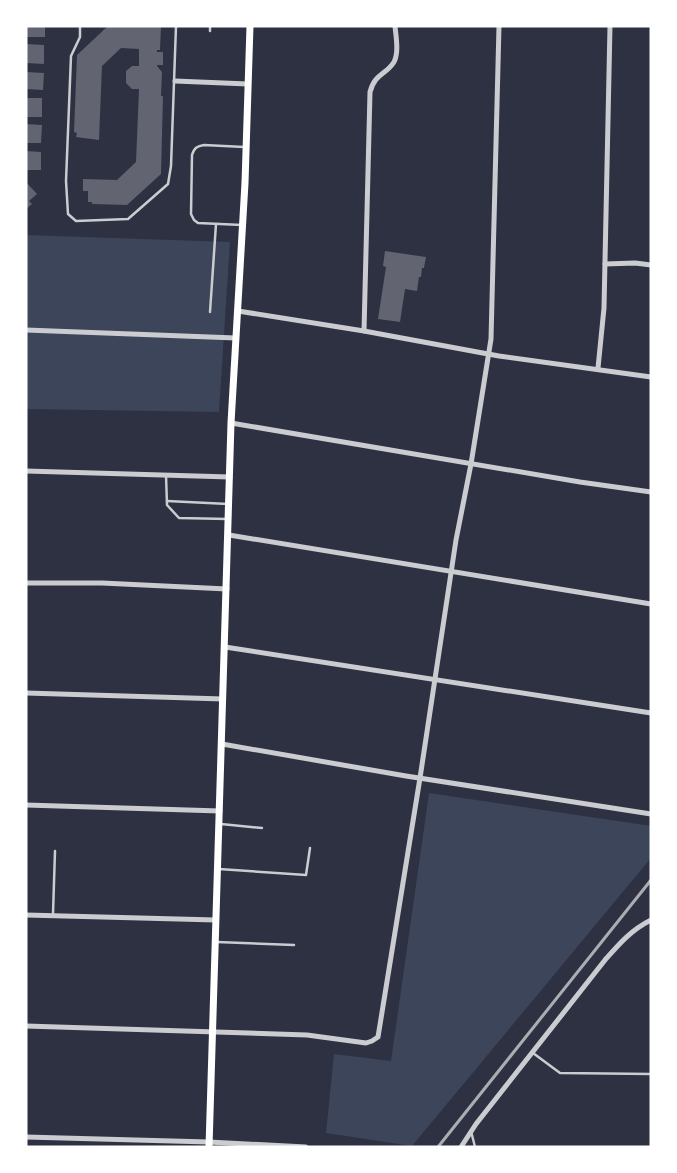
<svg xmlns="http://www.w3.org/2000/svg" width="677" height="1173" viewBox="0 0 677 1173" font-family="'PT Sans Narrow',sans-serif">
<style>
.green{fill:#3c4559}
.building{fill:#626471}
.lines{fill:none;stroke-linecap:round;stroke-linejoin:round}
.service{stroke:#caccd0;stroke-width:2.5}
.minor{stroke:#caccd0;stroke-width:5}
.secondary{stroke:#fff;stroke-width:7}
.rail{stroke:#abadb3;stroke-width:3}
</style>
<rect width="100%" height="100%" fill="#2d3142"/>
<g class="green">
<path d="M26,235L230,242L219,412L26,409Z"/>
<path d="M429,793L651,826V858L412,1146L326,1133L334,1054L391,1061Z"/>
</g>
<g class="building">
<rect x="26" y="26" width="19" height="11"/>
<path d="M108,26H161L160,50H157V52H163V65H157V66L162,72L161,96H163L161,174L127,205L92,204V202H88V191H83V179L117,180L136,162L139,89H132L126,83V71L132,66H139V49L121,48L102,66L99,140L76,137L77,133L74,132L77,55Z"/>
<path d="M26,44L44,45V64L26,63Z"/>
<path d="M26,72L44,73L43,90L26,89Z"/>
<rect x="26" y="98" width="16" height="19"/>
<path d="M26,124L42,125L41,143H26Z"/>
<path d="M26,151L41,152V170H26Z"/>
<path d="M26,182L37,194L29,201L32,204L26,209Z"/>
<path d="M385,251L426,257L424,268H422L421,277H419L417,291L405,289L400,322L378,319L386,267L383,266Z"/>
</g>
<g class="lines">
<g class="service">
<path d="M80,26V37L71,56L66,181L68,214L76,221L128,219L168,184L171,166L176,26"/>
<path d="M210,31V26"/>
<path d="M242,225L198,223L194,220L191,214L192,155C194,148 197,146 204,145L244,147"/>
<path d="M210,312L216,224"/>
<path d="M166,475L167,505L179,518L228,519"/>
<path d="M167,501L228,504"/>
<path d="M221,824L262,828"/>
<path d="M219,869L306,875L310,848"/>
<path d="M53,914L55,851"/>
<path d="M217,942L294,945"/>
<path d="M533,1053L560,1073L651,1074"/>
<path d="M471,1131L475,1147"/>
</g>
<g class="minor">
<path d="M175,81L248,84"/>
<path d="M605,264L635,263L651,265"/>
<path d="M238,311L364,331L499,356L651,377"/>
<path d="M26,330L236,338"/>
<path d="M364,331L370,92C375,73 386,75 394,62C399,52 396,37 395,26"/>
<path d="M598,368L604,308L610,26"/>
<path d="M231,423L580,482L651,492"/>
<path d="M26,471L230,477"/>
<path d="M229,535L651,604"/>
<path d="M26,583H102L227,589"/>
<path d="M225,647L651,713"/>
<path d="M26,693L223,699"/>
<path d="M222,744L406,776L651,814"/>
<path d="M26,805L220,811"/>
<path d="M26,915L216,920"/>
<path d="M26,1026L307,1035L366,1043L372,1041L378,1037L420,778L456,540L471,464L491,339L499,26"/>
<path d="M26,1137L209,1142L306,1147"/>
<path d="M461,1147L476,1124L605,960C619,944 631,930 651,920"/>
</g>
<path class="secondary" d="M209,1147L231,423L245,183L250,26"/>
<path class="rail" d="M438,1147L651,880"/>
</g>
<rect width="677" height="1173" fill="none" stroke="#ffffff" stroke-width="55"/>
</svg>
